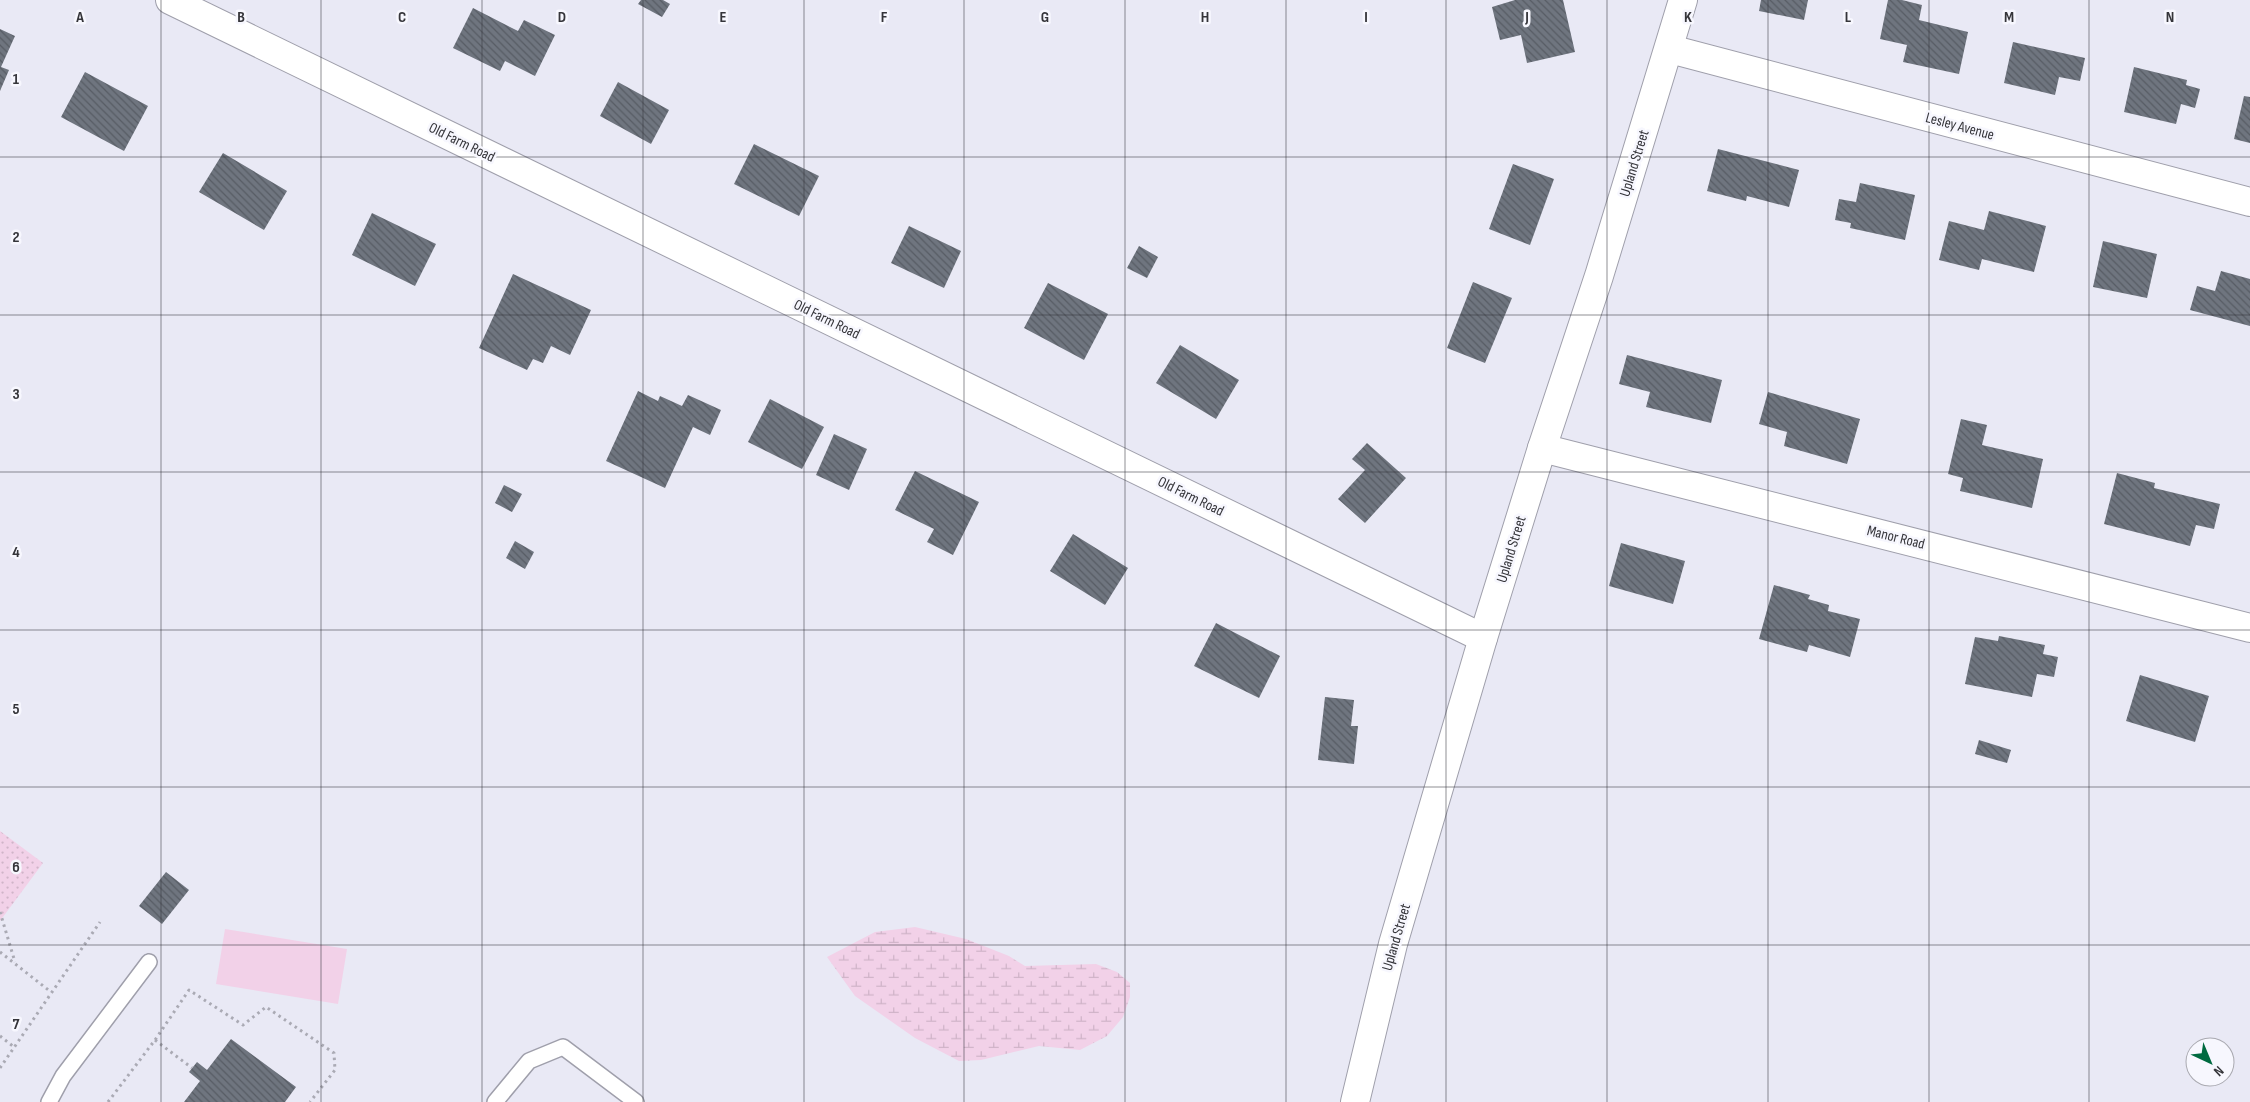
<svg xmlns="http://www.w3.org/2000/svg" width="2250" height="1102" viewBox="0 0 2250 1102" font-family="'Sofia Sans Condensed',sans-serif">
<style>
.wetland{fill:url(#wetland-marsh)}
.park{fill:url(#park-dots)}
.garden{fill:#f2d1e8}
.building{fill:url(#building-back-hatch)}
.lines{fill:none;stroke-linecap:round;stroke-linejoin:round}
.service-casing{stroke:#9f9fab;stroke-width:18}
.minor-casing{stroke:#9f9fab;stroke-width:30}
.tertiary-casing{stroke:#9f9fab;stroke-width:30}
.path{stroke:#aaaab4;stroke-width:3;stroke-dasharray:2.5 4;stroke-linecap:butt}
.service{stroke:#fff;stroke-width:15}
.minor{stroke:#fff;stroke-width:28}
.tertiary{stroke:#fff;stroke-width:28}
.grid{fill:none;stroke:#35353a;stroke-width:1;stroke-opacity:0.55}
.labels{text-anchor:middle;stroke-width:5;stroke-linejoin:round;paint-order:stroke}
.street-label{font-size:15px;fill:#35353a;stroke:#f7f7fe}
.grid-label{font-size:16px;text-anchor:middle;font-weight:bold;fill:#35353a;stroke:#f7f7fe;stroke-width:5;stroke-linejoin:round;paint-order:stroke}
</style>
<defs>
<pattern id="wetland-marsh" width="20" height="14" patternUnits="userSpaceOnUse" patternTransform="scale(1.25)"><rect width="20" height="14" fill="#f2d1e8"/><path d="M1 5h8M5 5V1M11 12h8M15 12V8" fill="none" stroke="#d0b4c8"/></pattern>
<pattern id="park-dots" width="8" height="8" patternUnits="userSpaceOnUse" patternTransform="scale(1.25)"><rect width="8" height="8" fill="#f2d1e8"/><path d="M2 2h.1M6 6h.1" fill="none" stroke="#d0b4c8" stroke-width="1.8" stroke-linecap="round"/></pattern>
<pattern id="building-back-hatch" width="6" height="6" patternUnits="userSpaceOnUse" patternTransform="scale(1.25)"><rect width="6" height="6" fill="#6f757f"/><path d="M-1 5l2 2M0 0l6 6M5-1l2 2" fill="none" stroke="#575c64"/></pattern>
</defs>
<rect width="100%" height="100%" fill="#e9e9f5"/>
<path class="wetland" d="M915,927L966,939L1009,956L1025,966L1096,964L1117,972L1130,983V997L1123,1017L1107,1036L1080,1050L1039,1046L981,1060L959,1061L915,1038L855,996L827,957L875,932Z"/>
<path class="park" d="M0,831L43,863L0,921Z"/>
<path class="garden" d="M225,929L347,949L338,1004L216,984Z"/>
<g class="building">
<path d="M641,0H663L670,4L662,17L638,4Z"/>
<path d="M1515,0H1563L1575,52L1527,63L1521,35L1500,40L1492,7Z"/>
<path d="M1761,0H1808L1804,20L1759,11Z"/>
<path d="M1888,0H1902L1922,5L1919,20L1968,32L1959,74L1903,62L1907,45L1880,39Z"/>
<path d="M473,8L518,31L524,20L555,35L535,76L505,61L500,71L453,48Z"/>
<path d="M0,29L15,36L1,67L9,70L0,91Z"/>
<path d="M2013,42L2085,58L2080,81L2059,77L2055,95L2004,83Z"/>
<path d="M2134,67L2187,80L2186,85L2200,89L2195,108L2181,104L2176,124L2124,112Z"/>
<path d="M85,72L148,106L124,151L61,117Z"/>
<path d="M618,82L669,110L651,144L600,116Z"/>
<path d="M2244,96L2250,97V143L2234,139Z"/>
<path d="M754,144L819,176L799,216L734,184Z"/>
<path d="M1718,149L1799,170L1789,207L1747,196L1746,201L1707,191Z"/>
<path d="M223,153L287,191L264,230L199,192Z"/>
<path d="M1513,164L1554,179L1530,245L1489,229Z"/>
<path d="M1860,183L1915,195L1905,240L1850,228L1851,223L1835,220L1839,199L1856,202Z"/>
<path d="M1989,211L2046,226L2034,272L1982,259L1979,270L1939,260L1949,221L1984,230Z"/>
<path d="M372,213L436,244L415,286L352,255Z"/>
<path d="M909,226L961,251L944,288L891,263Z"/>
<path d="M2103,241L2157,254L2147,298L2093,287Z"/>
<path d="M1139,246L1158,257L1147,278L1127,268Z"/>
<path d="M2221,271L2250,279V326L2190,310L2197,286L2215,291Z"/>
<path d="M513,274L591,310L570,355L551,346L543,363L533,359L527,370L479,348Z"/>
<path d="M1473,282L1512,298L1485,363L1447,348Z"/>
<path d="M1048,283L1108,314L1084,360L1024,328Z"/>
<path d="M1180,345L1239,380L1216,419L1156,383Z"/>
<path d="M1627,355L1722,380L1711,423L1646,407L1650,392L1619,384Z"/>
<path d="M638,391L658,401L660,396L682,406L688,395L721,410L710,435L693,427L665,488L606,461Z"/>
<path d="M1768,392L1860,419L1847,464L1784,446L1787,432L1759,424Z"/>
<path d="M770,399L824,427L802,469L748,442Z"/>
<path d="M1961,419L1987,425L1982,445L2043,459L2032,508L1960,491L1963,478L1948,474Z"/>
<path d="M834,434L867,449L849,490L816,475Z"/>
<path d="M1367,443L1406,478L1365,523L1338,499L1365,470L1352,459Z"/>
<path d="M915,471L979,502L953,555L927,542L934,529L895,510Z"/>
<path d="M2117,473L2155,483L2154,488L2220,504L2214,529L2196,525L2190,546L2104,524Z"/>
<path d="M504,485L522,494L512,512L495,503Z"/>
<path d="M1073,534L1128,568L1105,605L1050,571Z"/>
<path d="M515,541L534,552L525,569L506,558Z"/>
<path d="M1621,543L1685,561L1673,604L1609,586Z"/>
<path d="M1774,585L1810,595L1808,599L1829,605L1828,611L1860,619L1850,657L1809,645L1807,652L1759,639Z"/>
<path d="M1216,623L1280,656L1259,698L1194,666Z"/>
<path d="M1999,636L2045,645L2043,654L2058,657L2054,677L2037,674L2032,697L1965,684L1975,637L1998,641Z"/>
<path d="M2140,675L2209,696L2195,742L2126,721Z"/>
<path d="M1325,697L1354,700L1351,726H1358L1354,764L1318,760Z"/>
<path d="M1979,740L2011,750L2007,763L1975,754Z"/>
<path d="M166,872L189,890L162,924L139,906Z"/>
<path d="M231,1039L296,1087L285,1102H184L200,1081L189,1072L197,1062L207,1070Z"/>
</g>
<g class="lines">
<g class="service-casing">
<g id="service">
<path d="M49,1102L63,1076L149,962"/>
<path d="M495,1102L529,1061L563,1047L636,1102"/>
</g>
</g>
<g class="minor-casing">
<g id="minor">
<path d="M170,0L1483,638"/>
<path d="M1670,49L2250,202"/>
<path d="M1542,448L2250,628"/>
</g>
</g>
<g class="tertiary-casing">
<path id="tertiary" d="M1355,1102L1393,944L1483,638L1542,448L1599,276L1683,0"/>
</g>
<g class="path">
<path d="M0,912L15,962"/>
<path d="M0,952L51,992"/>
<path d="M0,1036L14,1047"/>
<path d="M155,1040L192,1068"/>
<path d="M0,1068L100,922"/>
<path d="M108,1102L155,1040L189,990L243,1025L266,1007L334,1053L335,1070L310,1102"/>
</g>
<use href="#service" class="service"/>
<use href="#minor" class="minor"/>
<use href="#tertiary" class="tertiary"/>
</g>
<path class="grid" d="M161,0V1102M321,0V1102M482,0V1102M643,0V1102M804,0V1102M964,0V1102M1125,0V1102M1286,0V1102M1446,0V1102M1607,0V1102M1768,0V1102M1929,0V1102M2089,0V1102M0,157H2250M0,315H2250M0,472H2250M0,630H2250M0,787H2250M0,945H2250"/>
<g class="labels">
<g class="street-label">
<text transform="translate(1960 126) rotate(15)" y="5">Lesley Avenue</text>
<text transform="translate(462 142) rotate(26)" y="5">Old Farm Road</text>
<text transform="translate(1634 163) rotate(-73)" y="5">Upland Street</text>
<text transform="translate(827 319) rotate(26)" y="5">Old Farm Road</text>
<text transform="translate(1191 496) rotate(26)" y="5">Old Farm Road</text>
<text transform="translate(1896 537) rotate(14)" y="5">Manor Road</text>
<text transform="translate(1511 549) rotate(-73)" y="5">Upland Street</text>
<text transform="translate(1396 937) rotate(-74)" y="5">Upland Street</text>
</g>
</g>
<g class="grid-label">
<text x="80" y="22">A</text>
<text x="241" y="22">B</text>
<text x="402" y="22">C</text>
<text x="562" y="22">D</text>
<text x="723" y="22">E</text>
<text x="884" y="22">F</text>
<text x="1045" y="22">G</text>
<text x="1205" y="22">H</text>
<text x="1366" y="22">I</text>
<text x="1527" y="22">J</text>
<text x="1688" y="22">K</text>
<text x="1848" y="22">L</text>
<text x="2009" y="22">M</text>
<text x="2170" y="22">N</text>
<text x="16" y="84">1</text>
<text x="16" y="242">2</text>
<text x="16" y="399">3</text>
<text x="16" y="557">4</text>
<text x="16" y="714">5</text>
<text x="16" y="872">6</text>
<text x="16" y="1029">7</text>
</g>
<g transform="translate(2210 1062) rotate(136)"><circle r="24" fill="#f7f7fe" stroke="#a9a9b0"/>
<path d="M0-4L9 19L0 12L-9 19Z" fill="#006a40"/>
<text y="-8" font-size="14" font-weight="bold" text-anchor="middle" fill="#35353a">N</text>
</g>
</svg>
